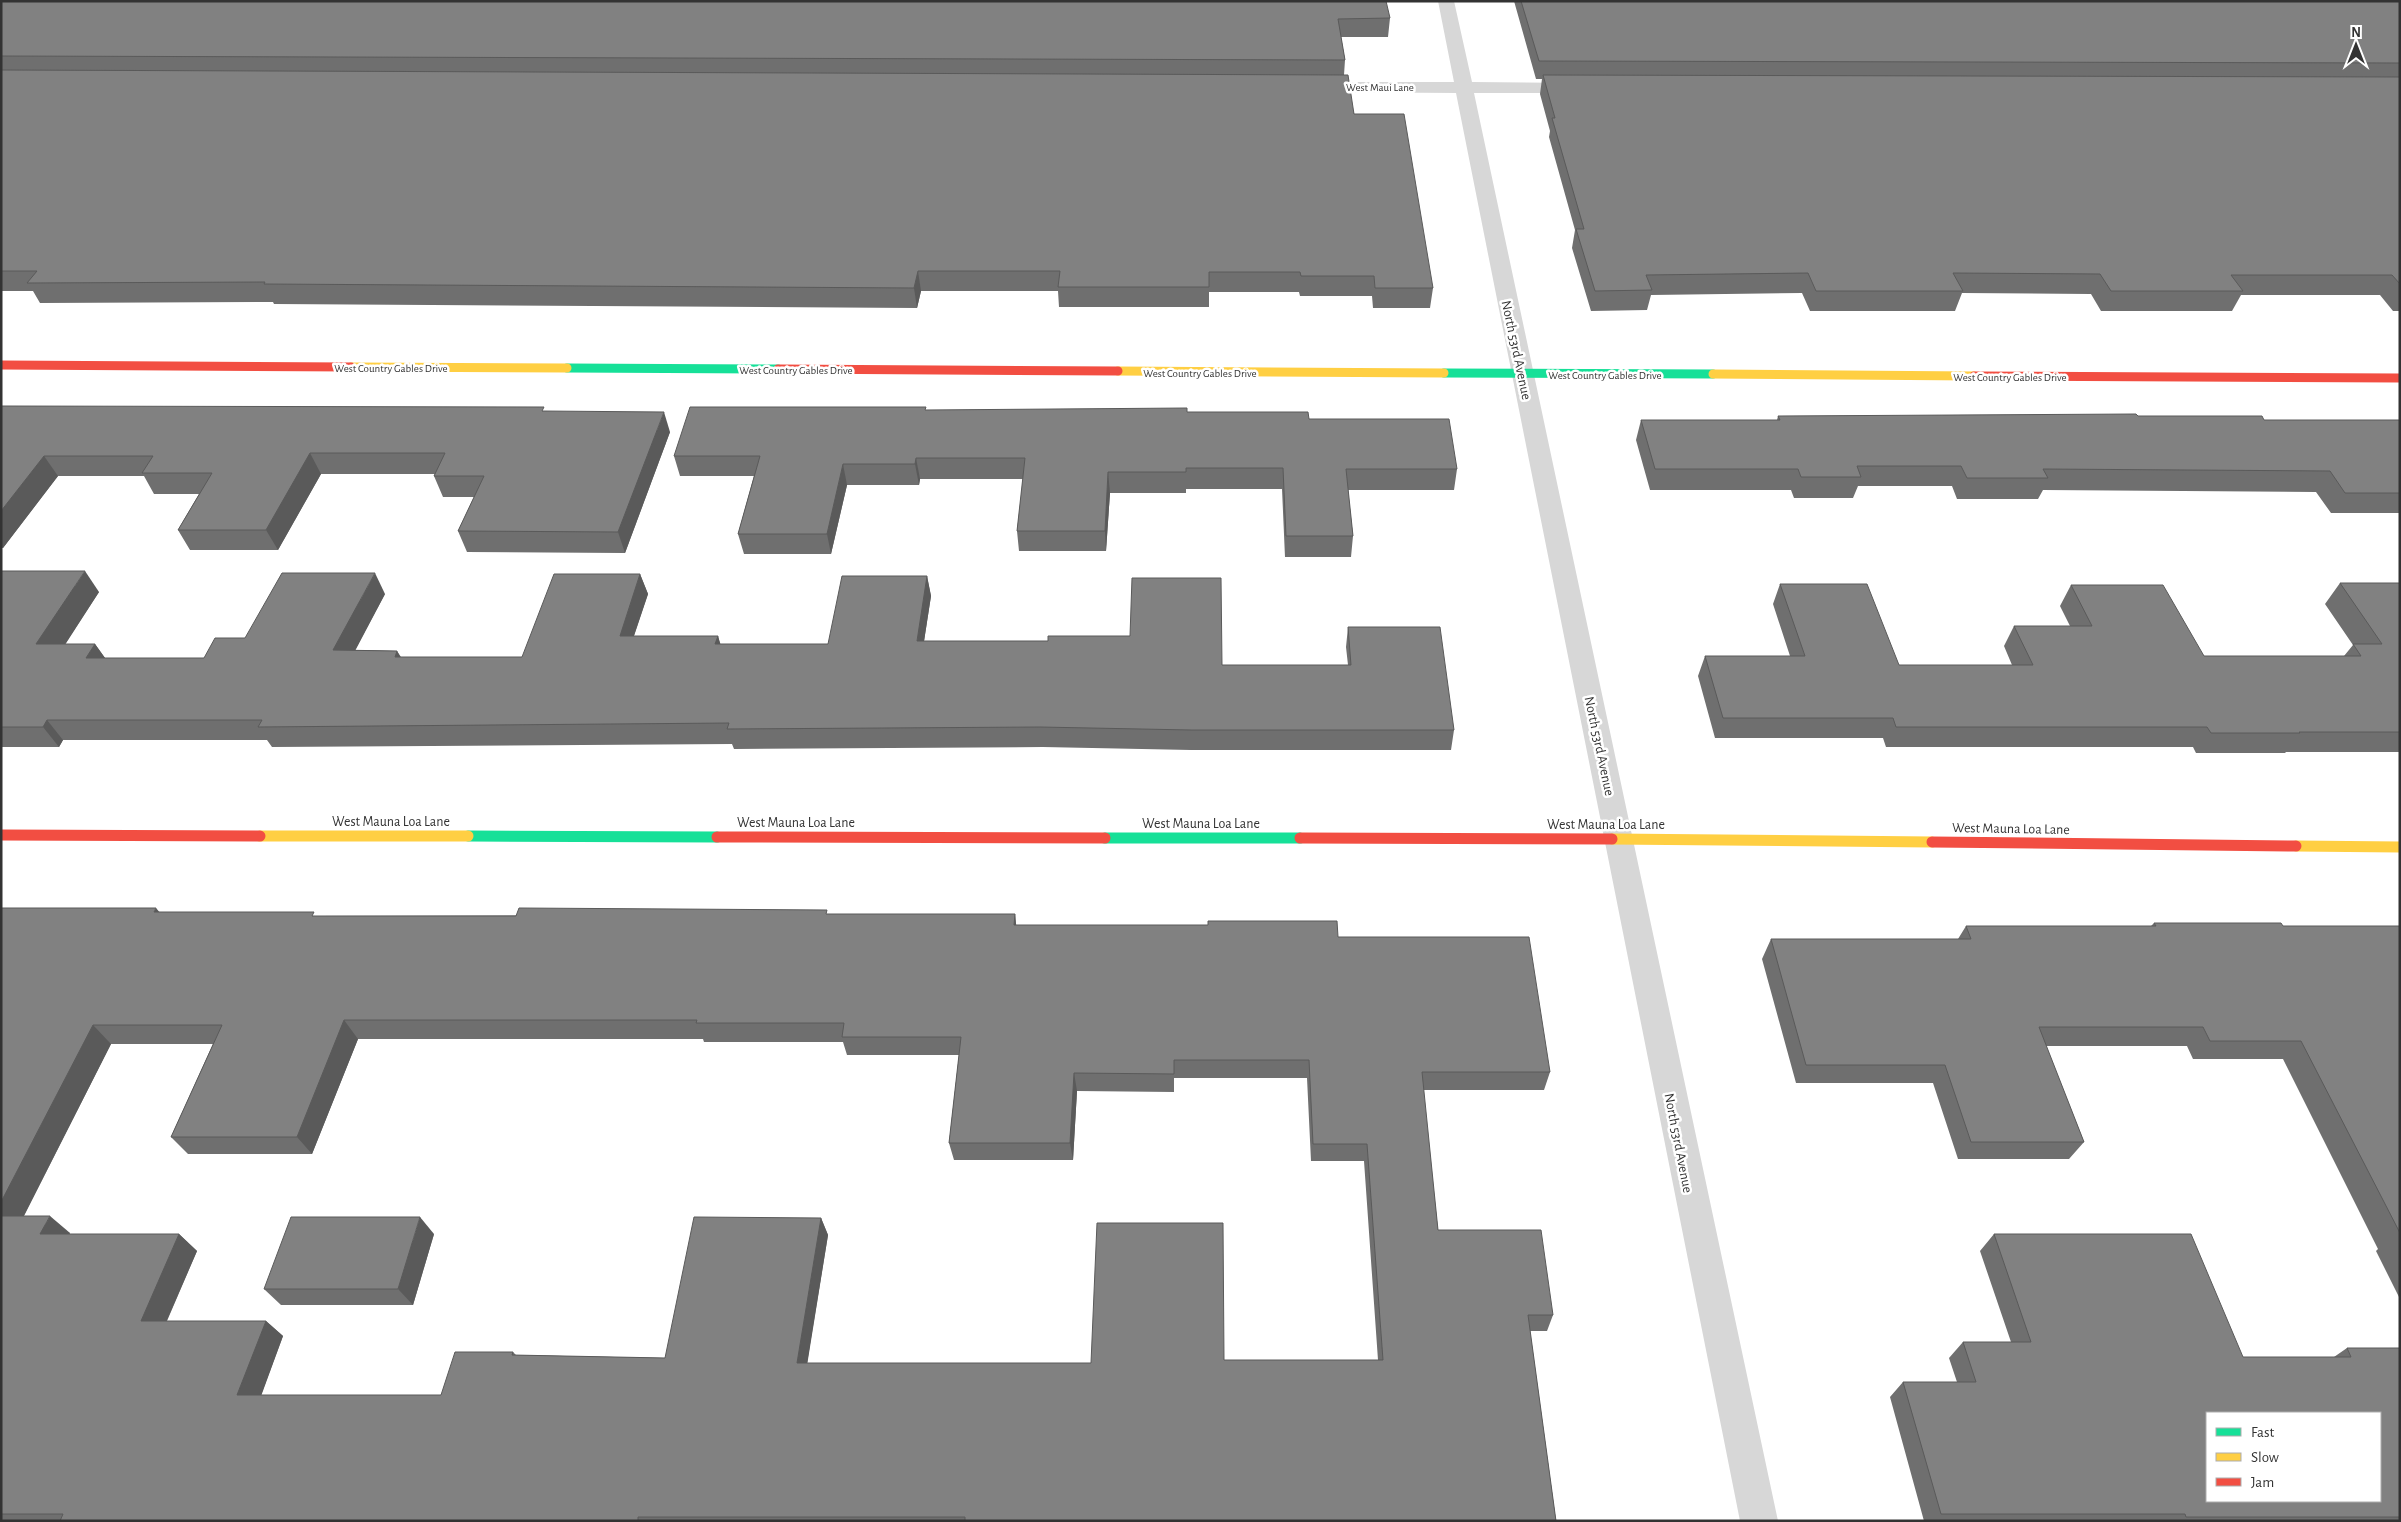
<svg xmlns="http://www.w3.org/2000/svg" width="2401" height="1522" viewBox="0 0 2401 1522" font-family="'Alegreya Sans',sans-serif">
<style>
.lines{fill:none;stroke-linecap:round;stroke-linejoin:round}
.street{fill:#d7d7d7;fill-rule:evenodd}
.fast-far1{stroke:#16e098;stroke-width:9}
.fast{stroke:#16e098;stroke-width:11}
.slow-far1{stroke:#ffcf43;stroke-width:9}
.slow{stroke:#ffcf43;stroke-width:11}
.jam-far1{stroke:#f24e42;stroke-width:9}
.jam{stroke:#f24e42;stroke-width:11}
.wall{fill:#6f6f6f;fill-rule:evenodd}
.shaded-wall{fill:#5a5a5a}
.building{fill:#818181;stroke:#5a5a5a;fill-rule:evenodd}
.labels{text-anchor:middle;stroke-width:5;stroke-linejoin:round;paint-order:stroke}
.far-street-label{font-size:11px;fill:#333;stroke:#fff}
.street-label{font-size:14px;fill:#333;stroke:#fff}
</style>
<rect width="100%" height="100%" fill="#fff"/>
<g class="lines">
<path class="street" d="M1438,1H1454L1472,82L1578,83L1584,84L1587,88L1584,92L1578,93H1474L1778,1521H1740L1456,93L1311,92L1305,91L1302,87L1305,83L1311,82H1454Z"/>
<g class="fast-far1">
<path d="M567,368L778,369"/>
<path d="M1444,373L1713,374"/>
</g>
<g class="fast">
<path d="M468,836L717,837"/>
<path d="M1105,838H1300"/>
</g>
<g class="slow-far1">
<path d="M351,367L567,368"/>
<path d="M1118,371L1444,373"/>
<path d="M1713,374L1974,376"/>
</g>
<g class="slow">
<path d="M260,836H468"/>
<path d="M1612,839L1932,842"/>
<path d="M2296,846L2400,847"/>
</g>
<g class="jam-far1">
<path d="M1,365L351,367"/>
<path d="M778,369L1118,371"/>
<path d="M1974,376L2400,378"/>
</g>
<g class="jam">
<path d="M1,835L260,836"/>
<path d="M717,837L1105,838"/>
<path d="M1300,838L1612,839"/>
<path d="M1932,842L2296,846"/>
</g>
</g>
<g class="wall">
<path d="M1,1L1390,18L1388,37H1341L1345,60L1344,75L1354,114L1433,288L1430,308H1373L1372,296H1300L1299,292H1209V307H1059L1058,291H921L917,308L274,304L273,302L40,303L33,291H1Z"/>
<path d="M1514,1H2400V311H2393L2380,295H2241L2232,311H2101L2091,294L1962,293L1955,311H1810L1802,293L1651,295L1647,310L1591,311L1572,248L1575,230L1549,137L1550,131L1540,94L1542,79H1536Z"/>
<path d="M1,406L545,411L670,432L625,553L467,552L458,531L474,497H443L434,476L435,474H321L278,550H190L178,530L199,494H154L144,476H58L3,548H1Z"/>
<path d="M926,410L1187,412L1309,419L1457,469L1454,490H1348L1353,536L1351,557H1285L1282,489H1186V493H1110L1106,551H1019L1017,531L1023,479H920L919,485H847L831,554H744L738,534L754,476H680L674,456Z"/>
<path d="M1778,416H2138L2264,420H2400V513H2331L2316,492L2043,490L2038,499H1957L1952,486H1858L1853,498H1794L1791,490H1650L1636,440L1641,420H1777Z"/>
<path d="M1,571L99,592L65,644H95L105,658H204L245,638L385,594L355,650L397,651L401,657H522L640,574L648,594L634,636H718L720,644H828L927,576L931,596L924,641L1222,665H1348L1346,647L1348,627L1454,730L1451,750H1191L1043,747L734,749L732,744L272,747L267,740H63L59,747H1Z"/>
<path d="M2340,583H2400V752H2286L2285,753H2196L2193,747H1886L1883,738H1715L1698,676L1705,656H1790L1773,604L1780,584L1899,665H2012L2004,646L2014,626H2070L2060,606L2071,585L2204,656H2344L2353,645L2325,604Z"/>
<path d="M1,908L316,916L1015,914L1016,925L1338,937L1550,1072L1544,1090H1423L1438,1230L1553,1315L1547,1331H1530L1556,1521H1ZM358,1039H703L704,1042H843L847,1055H959L949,1143L954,1160H1073L1077,1091L1174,1092V1078H1307L1311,1161H1364L1378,1360H1224L1091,1363H807L828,1235L821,1218L665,1358L516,1355L513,1352L441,1395H261L283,1336L266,1321H167L197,1251L179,1234H69L70,1233L24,1216L111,1044H213L171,1137L188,1154H312Z"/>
<path d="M2154,923L2283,926H2400V1299L2376,1251L2378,1249L2283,1059H2193L2187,1046H2046L2084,1142L2069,1159H1958L1933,1083H1796L1762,959L1771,939H1958L1966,926H2151Z"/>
<path d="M434,1234L413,1305H281L264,1289Z"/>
<path d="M1994,1234L2243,1357H2334L2347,1348H2400V1521H1924L1890,1397L1903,1382H1957L1949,1358L1963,1342H2011L1980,1251Z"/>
</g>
<g class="shaded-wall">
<path d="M918,271L921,291L917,308L914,288Z"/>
<path d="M664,412L670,432L625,553L618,532Z"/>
<path d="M310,453L321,474L278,550L266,530Z"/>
<path d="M44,456L58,476L3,548L1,546V511Z"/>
<path d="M916,458L920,479L919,485L915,464Z"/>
<path d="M843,464L847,485L831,554L827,534Z"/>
<path d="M1108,472L1110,493L1106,551L1105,531Z"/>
<path d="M85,571L99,592L52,665L36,644Z"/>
<path d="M375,573L385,594L345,670L333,650Z"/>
<path d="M640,574L648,594L627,656L620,636Z"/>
<path d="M927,576L931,596L921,661L917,641Z"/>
<path d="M718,636L724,656L715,644Z"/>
<path d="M95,644L110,665L86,658Z"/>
<path d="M397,651L408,671L395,657Z"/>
<path d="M47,720L63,740L59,747L43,727Z"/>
<path d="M156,908L172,927L154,912Z"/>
<path d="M1015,914L1017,933L1014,925Z"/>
<path d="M344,1020L358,1039L312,1154L297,1137Z"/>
<path d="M93,1025L111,1044L15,1233L1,1222V1202Z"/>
<path d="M1074,1073L1077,1091L1073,1160L1070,1143Z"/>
<path d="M50,1216L70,1233L61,1251L40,1234Z"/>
<path d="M420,1217L434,1234L413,1305L398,1289Z"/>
<path d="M821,1218L828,1235L805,1378L797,1363Z"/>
<path d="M179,1234L197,1251L160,1336L141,1321Z"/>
<path d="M266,1321L283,1336L256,1410L237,1395Z"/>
</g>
<g class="building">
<path d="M1,1H1386L1390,18L1338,19L1345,60L1,56Z"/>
<path d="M1521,1H2400V63L1539,61Z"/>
<path d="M1,70L1348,75L1354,114H1404L1433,288H1375L1374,276H1301L1300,272H1209V287H1058L1060,271H918L914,288L264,284L265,282L27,283L37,271H1Z"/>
<path d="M1543,75L2400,77V284L2392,275H2231L2243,291H2111L2100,274L1953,273L1963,291H1816L1808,273L1646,275L1652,290L1595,291L1576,229H1584L1552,118H1555Z"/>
<path d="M1,406L544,407L542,411L664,412L618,532L458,531L484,476H434L445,453H310L266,530H178L212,473H142L153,456H44L1,511Z"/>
<path d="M690,407H926L925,410L1187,408V412H1308L1309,419H1449L1457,469H1346L1353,536H1286L1283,468H1186V472H1108L1105,531H1017L1025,458H916L915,464H843L827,534H738L760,456H674Z"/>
<path d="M2136,414L2138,416H2262L2264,420H2400V493H2345L2330,471L2043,469L2048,478H1967L1961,466H1857L1861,477H1801L1798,469H1655L1641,420H1780L1778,416Z"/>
<path d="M1,571H85L36,644H95L86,658H204L215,638H245L282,573H375L333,650L397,651L395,657H522L554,574H640L620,636H718L715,644H828L842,576H927L917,641H1048V636H1130L1132,578H1221L1222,665H1351L1348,627H1440L1454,730H1191L1040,727L727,729L729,723L258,727L262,720H47L43,727H1Z"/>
<path d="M2340,583H2400V732H2299L2300,733H2211L2207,727H1896L1893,718H1723L1705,656H1805L1780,584H1867L1899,665H2033L2014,626H2092L2071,585H2163L2204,656H2361L2353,644H2382Z"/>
<path d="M1,908H156L154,912H314L312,916H516L519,908L827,910L826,914H1015L1014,925H1208V921H1337L1338,937H1529L1550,1072H1422L1438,1230H1541L1553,1315H1528L1556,1521H965V1517H638V1521H60L63,1514H1V1216H50L40,1234H179L141,1321H266L237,1395H441L455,1352H513L512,1355L665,1358L694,1217L821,1218L797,1363H1091L1097,1223H1223L1224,1360H1383L1367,1144H1313L1309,1060H1174V1074L1074,1073L1070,1143H949L961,1037H842L844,1023H696L697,1020H344L297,1137H171L222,1025H93L1,1202Z"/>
<path d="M2154,923H2281L2283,926H2400V1233L2301,1041H2210L2203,1027H2039L2084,1142H1971L1945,1065H1806L1771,939H1971L1966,926H2156Z"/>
<path d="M291,1217H420L398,1289H264Z"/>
<path d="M1994,1234H2191L2243,1357H2351L2347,1348H2400V1517H2186L2185,1514H1941L1903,1382H1976L1963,1342H2031ZM2207,1413H2380V1501H2207Z"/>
</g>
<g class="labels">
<g class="far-street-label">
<text x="1380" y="91">West Maui Lane</text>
<text x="391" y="372">West Country Gables Drive</text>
<text x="796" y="374">West Country Gables Drive</text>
<text x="1200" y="377">West Country Gables Drive</text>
<text x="1605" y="379">West Country Gables Drive</text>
<text x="2010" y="381">West Country Gables Drive</text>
</g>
<g class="street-label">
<text transform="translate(1517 350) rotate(78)" y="5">North 53rd Avenue</text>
<text transform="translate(1600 746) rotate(78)" y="5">North 53rd Avenue</text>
<text x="391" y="826">West Mauna Loa Lane</text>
<text x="796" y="827">West Mauna Loa Lane</text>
<text x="1201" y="828">West Mauna Loa Lane</text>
<text x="1606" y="829">West Mauna Loa Lane</text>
<text transform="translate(2011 828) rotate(1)" y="5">West Mauna Loa Lane</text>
<text transform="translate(1679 1143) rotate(79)" y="5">North 53rd Avenue</text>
</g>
</g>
<rect width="2401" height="1522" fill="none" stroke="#333333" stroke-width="5"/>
<rect x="2206" y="1412" width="175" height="90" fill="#ffffff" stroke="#adadad"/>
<rect x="2216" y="1428" width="25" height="8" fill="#16e098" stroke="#adadad"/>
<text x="2251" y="1437" font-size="15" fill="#333333">Fast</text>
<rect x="2216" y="1453" width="25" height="8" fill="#ffcf43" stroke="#adadad"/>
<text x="2251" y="1462" font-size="15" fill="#333333">Slow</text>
<rect x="2216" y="1478" width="25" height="8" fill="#f24e42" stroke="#adadad"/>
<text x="2251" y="1487" font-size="15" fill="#333333">Jam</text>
<g transform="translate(2356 45)" stroke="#ffffff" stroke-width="4" paint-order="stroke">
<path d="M0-4L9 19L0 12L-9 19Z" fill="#333333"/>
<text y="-8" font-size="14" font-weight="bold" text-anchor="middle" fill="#333333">N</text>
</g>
</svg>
